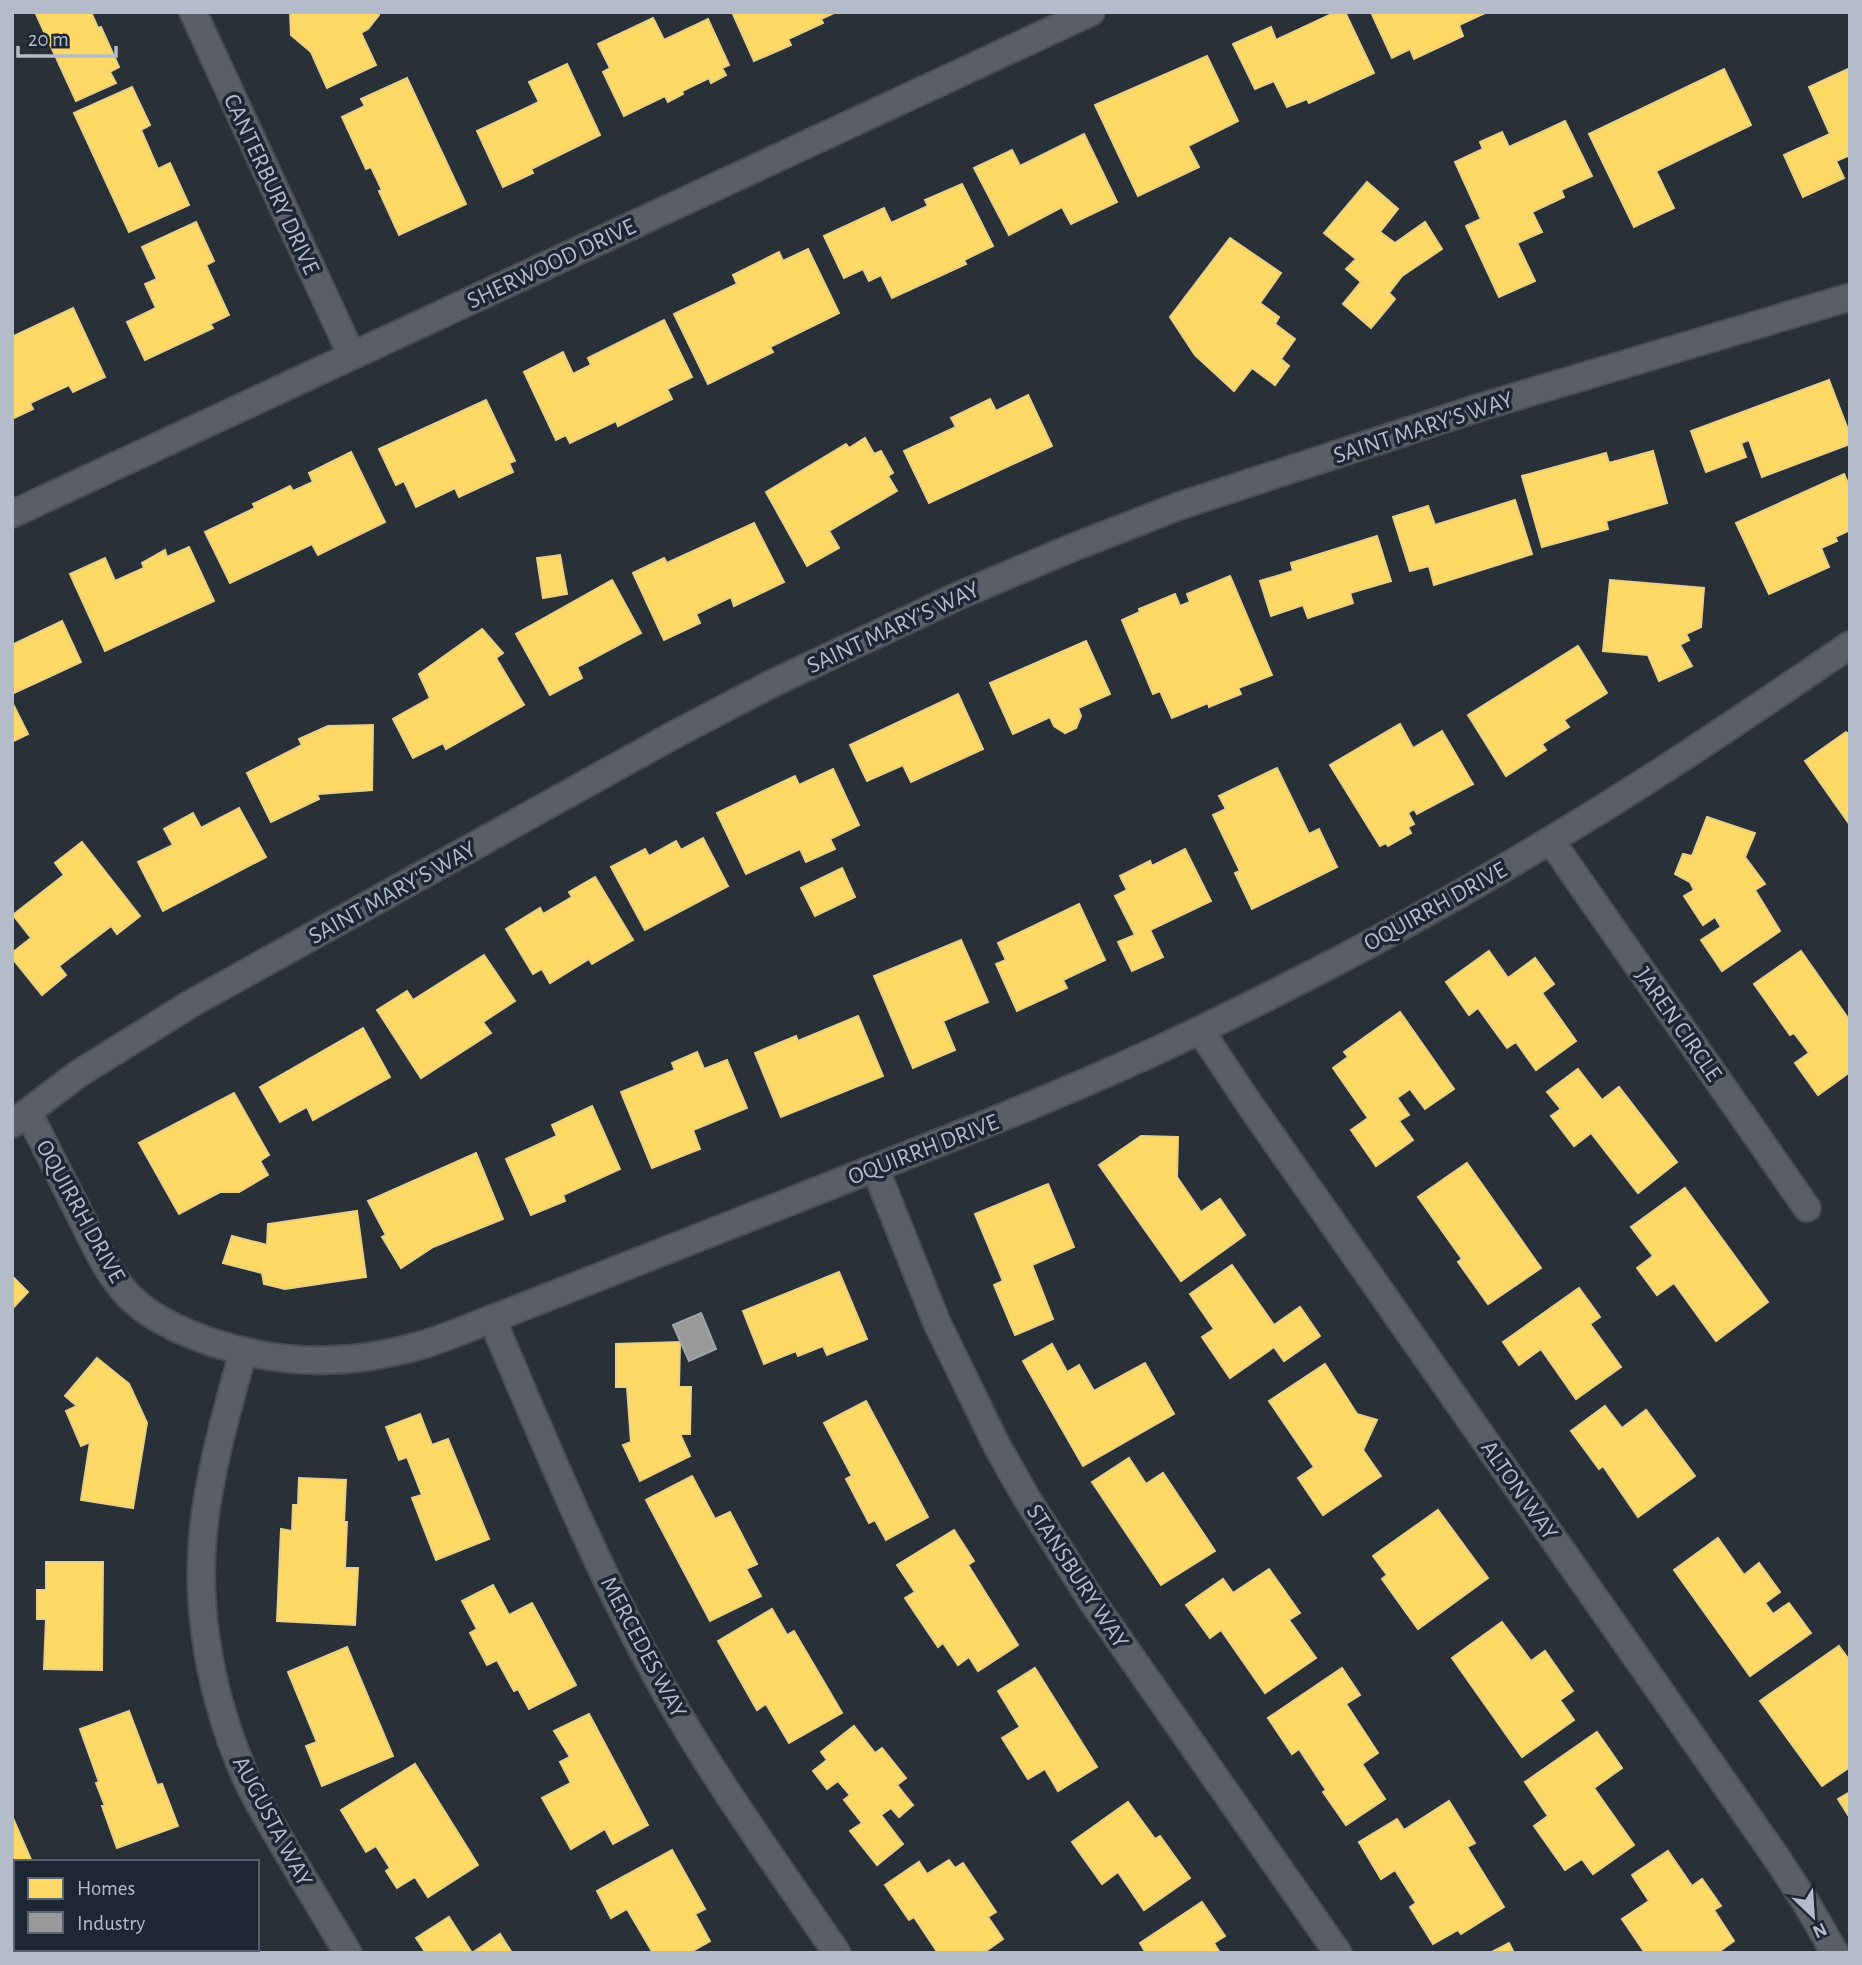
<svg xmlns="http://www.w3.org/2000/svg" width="1862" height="1965" viewBox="0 0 1862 1965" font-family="'Alegreya Sans',sans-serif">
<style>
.homes{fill:#ffd966;stroke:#e8d084;stroke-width:2}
.industry{fill:#999;stroke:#a1a4a7;stroke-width:2}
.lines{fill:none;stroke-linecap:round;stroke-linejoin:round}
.minor-casing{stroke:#484c53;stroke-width:30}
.minor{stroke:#5a5e66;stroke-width:26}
.labels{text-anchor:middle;stroke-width:7;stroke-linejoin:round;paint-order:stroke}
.street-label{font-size:24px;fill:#b4bcc9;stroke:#1d2633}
</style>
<rect width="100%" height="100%" fill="#2a3038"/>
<g class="homes">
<path d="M35,12H91L98,28L101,27L119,67L110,72L116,83L76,101Z"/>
<path d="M290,12H378L379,15L368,29L361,33L376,65L327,88L311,52L291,35Z"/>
<path d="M732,12H836L821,19L823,23L788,39L791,45L754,61Z"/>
<path d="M1336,12H1345L1374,73L1309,103L1307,99L1287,107L1274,81L1255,89L1233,44L1271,27L1276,40Z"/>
<path d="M1371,12H1487L1459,25L1463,36L1414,59L1410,49L1392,58Z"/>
<path d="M653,18L664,40L708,19L729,65L722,68L726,75L711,83L709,78L682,91L683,94L668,102L665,96L624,116L603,72L610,68L598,44Z"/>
<path d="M1207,56L1238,121L1188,146L1199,167L1138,196L1095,105Z"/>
<path d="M567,64L600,135L531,169L533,173L503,187L477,131L539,102L529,82Z"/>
<path d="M1850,68V155L1836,161L1844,178L1803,197L1784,155L1830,134L1809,87Z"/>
<path d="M1724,69L1751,125L1656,171L1674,208L1634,227L1589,134Z"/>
<path d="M407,78L466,204L399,235L379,191L382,190L371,167L366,169L342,117L365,106L361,99Z"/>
<path d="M132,87L150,125L141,130L158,169L170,163L189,205L129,232L74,113Z"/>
<path d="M1565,121L1592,176L1561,190L1564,197L1532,212L1542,232L1517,243L1535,281L1499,297L1466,226L1481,219L1455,162L1483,149L1480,142L1502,132L1509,147Z"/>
<path d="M1084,134L1117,202L1071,224L1062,207L1009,235L974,168L1012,150L1020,166Z"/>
<path d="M1367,182L1398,209L1380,232L1395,243L1425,222L1442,249L1402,276L1389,293L1395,299L1371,328L1343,304L1361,282L1346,269L1356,259L1324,233Z"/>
<path d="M962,184L993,246L964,260L966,264L892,298L881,275L869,281L863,269L844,278L824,236L884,208L891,223L928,206L925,200Z"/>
<path d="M196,222L214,261L206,265L229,315L210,324L213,328L145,360L127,322L156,308L145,284L157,279L142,247Z"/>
<path d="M1230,238L1281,273L1260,303L1279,317L1275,324L1295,339L1281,359L1289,366L1275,385L1252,368L1234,391L1195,355L1170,317Z"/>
<path d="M808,249L839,313L770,347L773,352L708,384L674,314L737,284L733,275L779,252L783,261Z"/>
<path d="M73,308L105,377L73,392L69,385L30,403L33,409L12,419V337Z"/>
<path d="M664,320L692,377L667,389L672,399L618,426L616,421L570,443L566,435L556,440L524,372L563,352L573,374L591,365L588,358Z"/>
<path d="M1829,380L1850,435V444L1762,477L1749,440L1741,443L1746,457L1706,472L1691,431Z"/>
<path d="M1028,395L1052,446L929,503L904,451L956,427L951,418L990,399L996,411Z"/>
<path d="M486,400L515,461L509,463L513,472L459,497L455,488L416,507L404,481L396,485L379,449Z"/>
<path d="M865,438L874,454L881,451L893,473L888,476L897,491L829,531L839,548L807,566L766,492L846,444L849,448Z"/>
<path d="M1653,451L1667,503L1606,521L1608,529L1542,547L1522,476L1606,453L1609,463Z"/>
<path d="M351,452L385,522L318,555L312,544L230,583L205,532L255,508L253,504L290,486L293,491L313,482L309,473Z"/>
<path d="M1844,474L1850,488V530L1835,537L1837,541L1821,548L1829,567L1769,594L1736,523Z"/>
<path d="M1515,500L1532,554L1434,585L1429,566L1410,571L1393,517L1428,506L1435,525Z"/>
<path d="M754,523L784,582L734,606L731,597L696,614L700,623L664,640L633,573L664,558L667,563Z"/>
<path d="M1377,536L1391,581L1350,593L1353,603L1308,618L1303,605L1271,616L1260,581L1293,571L1291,563Z"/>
<path d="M189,547L214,601L105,651L70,574L105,558L115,581L144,568L142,563L165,550L167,557Z"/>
<path d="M560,555L567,594L543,598L537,558Z"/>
<path d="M1230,576L1272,675L1238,688L1241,694L1209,707L1208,703L1172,718L1160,691L1153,694L1122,620L1140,612L1139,609L1175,594L1180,606L1190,602L1187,594Z"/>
<path d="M612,580L641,633L577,667L582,678L550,695L516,634Z"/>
<path d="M1610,580L1704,588L1701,627L1686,634L1689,640L1680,645L1692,666L1659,681L1648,655L1603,651Z"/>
<path d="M62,621L81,662L12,694V645Z"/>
<path d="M482,629L503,653L496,658L524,705L446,749L443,743L413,758L393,719L430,698L419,674Z"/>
<path d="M1086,641L1110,694L1078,708L1081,716L1076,728L1065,733L1054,726L1050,717L1013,734L990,683Z"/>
<path d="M1578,646L1607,693L1564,720L1569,727L1542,744L1546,750L1506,776L1468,715Z"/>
<path d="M958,694L983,749L911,782L903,765L867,781L850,745Z"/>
<path d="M12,702L28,734L12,742Z"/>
<path d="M1400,724L1413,748L1442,731L1473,784L1417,814L1414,809L1408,813L1414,824L1408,827L1411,833L1388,846L1386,843L1380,846L1330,765Z"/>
<path d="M373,725L372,790L319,794L317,795L319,799L271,822L247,773L302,745L299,739L328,726Z"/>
<path d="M1846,732L1850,736V825L1805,761Z"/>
<path d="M1277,768L1309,834L1319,829L1337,867L1252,909L1235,873L1240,871L1213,815L1226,809L1219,796Z"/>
<path d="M833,769L859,825L830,839L835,849L806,862L800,849L746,874L717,813L795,776L799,785Z"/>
<path d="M239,808L266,857L163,911L138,862L173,845L164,829L193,813L201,828Z"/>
<path d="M1707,817L1755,833L1745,857L1765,884L1755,890L1780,931L1722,971L1701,940L1721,927L1715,917L1703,925L1684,896L1694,890L1690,882L1675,874L1683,854L1692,856Z"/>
<path d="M703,838L728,886L645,930L611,867L645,849L649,856L676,841L681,850Z"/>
<path d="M82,842L140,916L117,934L111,926L59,966L66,975L42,995L12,958V953L31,938L13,915L64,875L55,863Z"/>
<path d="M1185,849L1211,901L1150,930L1163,957L1132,971L1118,942L1135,935L1115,896L1127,890L1120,876L1150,861L1152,866Z"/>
<path d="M842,868L855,897L815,916L801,888Z"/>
<path d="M595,877L633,940L592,964L589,959L550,983L542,969L533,974L506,929L540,908L543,914L572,897L569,892Z"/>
<path d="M1079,904L1105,960L1063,980L1067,988L1017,1011L996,964L1006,960L998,943Z"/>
<path d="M961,940L988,1002L943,1021L955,1050L913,1068L874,976Z"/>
<path d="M1489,951L1508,978L1535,958L1554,984L1542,993L1576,1041L1536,1070L1516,1042L1507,1048L1478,1008L1469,1015L1446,982Z"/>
<path d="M1801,951L1850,1021V1072L1818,1095L1795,1063L1809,1053L1794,1033L1790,1035L1754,984Z"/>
<path d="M484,955L515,1001L483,1022L491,1033L421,1078L377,1010L407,991L413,1000Z"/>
<path d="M1400,1012L1454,1089L1425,1109L1410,1089L1397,1098L1409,1115L1399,1121L1413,1140L1376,1166L1351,1130L1368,1118L1333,1068L1348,1057L1344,1052Z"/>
<path d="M858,1016L883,1076L781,1117L755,1053L796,1036L798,1041Z"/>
<path d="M363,1028L390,1077L313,1120L307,1107L280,1122L260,1087Z"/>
<path d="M697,1052L704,1069L727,1060L747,1108L693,1130L700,1149L652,1168L621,1092L675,1070L672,1063Z"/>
<path d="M1578,1069L1602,1100L1619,1087L1677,1162L1638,1193L1591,1133L1574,1146L1551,1116L1561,1109L1547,1092Z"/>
<path d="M234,1093L269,1155L260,1161L268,1175L239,1192H220L179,1214L139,1143Z"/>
<path d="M592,1106L620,1169L563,1195L565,1201L531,1215L506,1159L557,1136L552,1125Z"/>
<path d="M1141,1136L1178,1137L1177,1177L1201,1212L1220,1199L1245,1235L1181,1281L1099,1165Z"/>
<path d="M476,1153L503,1219L433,1247L401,1268L382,1237L386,1235L368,1201Z"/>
<path d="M1467,1163L1541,1268L1488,1304L1458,1262L1462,1259L1418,1197Z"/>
<path d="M1048,1184L1074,1247L1032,1265L1053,1319L1015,1335L994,1285L1003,1281L975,1214Z"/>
<path d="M1685,1188L1768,1302L1716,1341L1674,1283L1657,1295L1637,1268L1653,1256L1631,1227Z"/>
<path d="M357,1211L366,1277L285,1289L264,1284L262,1273L223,1263L232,1236L267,1245L268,1224Z"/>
<path d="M1232,1265L1274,1325L1300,1307L1320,1336L1284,1361L1274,1347L1230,1378L1202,1337L1214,1329L1190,1294Z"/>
<path d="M839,1272L867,1339L827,1355L823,1346L798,1356L796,1351L764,1364L743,1311Z"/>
<path d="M12,1276L28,1292L12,1309Z"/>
<path d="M1579,1288L1600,1317L1590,1324L1621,1367L1576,1399L1541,1349L1519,1365L1503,1342Z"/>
<path d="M680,1342L679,1387H691L690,1434H680L690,1456L640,1481L623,1445L631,1442L627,1387H616V1344Z"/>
<path d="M1052,1344L1067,1372L1079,1365L1094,1391L1145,1363L1174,1414L1083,1466L1023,1361Z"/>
<path d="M97,1358L129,1384L147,1423L133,1508L81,1500L90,1442L81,1446L66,1411L77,1406L65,1396Z"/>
<path d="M1325,1364L1357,1414L1377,1420L1363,1450L1381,1476L1323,1515L1298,1478L1314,1467L1269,1401Z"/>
<path d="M866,1401L928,1517L886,1540L875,1520L869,1523L846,1479L852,1476L824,1423Z"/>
<path d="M1605,1406L1622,1428L1646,1410L1695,1476L1638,1517L1603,1466L1599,1469L1571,1431Z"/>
<path d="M420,1414L432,1445L448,1439L489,1539L436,1560L412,1498L422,1495L407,1457L399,1460L386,1427Z"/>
<path d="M1129,1458L1146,1484L1163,1473L1215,1551L1161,1585L1092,1482Z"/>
<path d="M692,1476L715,1519L730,1512L757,1564L746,1569L761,1596L710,1621L646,1500Z"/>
<path d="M299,1478L346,1480L344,1522H347L345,1568H358L355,1625L277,1621L281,1529L292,1531L293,1505H298Z"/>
<path d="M1438,1510L1488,1578L1418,1629L1382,1579L1387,1575L1373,1556Z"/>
<path d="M954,1530L974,1561L968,1565L1018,1645L978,1671L969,1657L958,1665L943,1643L938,1647L905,1598L915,1592L897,1565Z"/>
<path d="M1718,1538L1744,1575L1759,1563L1780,1592L1765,1603L1773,1614L1789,1603L1811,1633L1750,1676L1674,1570Z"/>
<path d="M46,1562H103L102,1670L44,1669L46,1619H37V1590H46Z"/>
<path d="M1269,1569L1300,1613L1289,1620L1316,1658L1265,1693L1221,1630L1210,1638L1186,1605L1223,1579L1233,1593Z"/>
<path d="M493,1585L509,1615L532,1603L576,1685L529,1709L518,1689L514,1691L497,1660L487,1665L470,1633L477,1629L462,1601Z"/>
<path d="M772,1609L787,1635L794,1631L842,1713L789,1743L766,1704L757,1710L718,1641Z"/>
<path d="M1502,1622L1531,1661L1545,1651L1573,1691L1560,1700L1574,1720L1522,1757L1452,1658Z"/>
<path d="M1839,1646L1850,1661V1767L1822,1786L1760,1701Z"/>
<path d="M347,1647L393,1756L322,1786L306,1746L317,1742L288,1672Z"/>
<path d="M1035,1668L1097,1767L1058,1791L1045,1769L1028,1779L1002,1738L1020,1727L998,1691Z"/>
<path d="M1342,1668L1360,1695L1346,1704L1378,1753L1362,1764L1385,1799L1346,1825L1323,1792L1326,1790L1299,1749L1292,1754L1268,1718Z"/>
<path d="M129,1711L157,1785L162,1784L178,1826L117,1848L102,1806H105L96,1783L99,1782L80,1729Z"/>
<path d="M589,1714L648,1825L613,1844L605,1829L571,1849L542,1798L571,1783L560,1762L570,1757L554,1731Z"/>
<path d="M854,1726L875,1753L882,1748L906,1778L897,1785L913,1805L899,1817L891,1808L881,1815L903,1844L877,1865L850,1831L862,1823L844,1800L850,1795L838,1781L827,1789L813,1771L827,1760L821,1752Z"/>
<path d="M1597,1732L1622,1768L1594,1788L1634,1845L1593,1874L1582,1859L1565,1870L1534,1826L1548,1816L1525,1782Z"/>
<path d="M415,1764L478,1865L428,1897L415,1877L397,1888L386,1871L390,1868L376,1846L366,1852L341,1810Z"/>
<path d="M1850,1792V1818L1838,1799Z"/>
<path d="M1449,1801L1475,1843L1467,1847L1504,1907L1461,1934L1458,1930L1433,1944L1410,1907L1416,1903L1395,1870L1381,1879L1359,1842L1397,1819L1404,1830Z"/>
<path d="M1128,1802L1155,1839L1160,1836L1190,1878L1144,1910L1118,1872L1102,1884L1072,1842Z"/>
<path d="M12,1816L32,1862H16V1887L12,1888Z"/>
<path d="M672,1850L705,1909L695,1914L710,1941L689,1953H653L627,1909L611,1918L597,1891Z"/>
<path d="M1668,1851L1692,1886L1702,1879L1721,1906L1714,1910L1734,1941L1717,1953H1645L1622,1919L1649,1901L1632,1875Z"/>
<path d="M949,1860L955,1868L963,1863L996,1912L988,1917L1003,1939L983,1953H938L914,1917L909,1920L885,1885L919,1862L927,1874Z"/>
<path d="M1202,1902L1225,1936L1214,1943L1220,1953H1146L1140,1943Z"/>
<path d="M449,1917L472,1953L500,1934L512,1953H426L416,1938Z"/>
<path d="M16,1935V1949H53L54,1953H12V1937Z"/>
<path d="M1509,1943L1514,1953H1490Z"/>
<path d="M178,1949H224L217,1953H180Z"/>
</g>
<path class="industry" d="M701,1313L716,1349L689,1361L673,1325Z"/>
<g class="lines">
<g class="minor-casing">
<g id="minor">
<path d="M193,12L352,356"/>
<path d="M12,514L1091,12"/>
<path d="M1551,841L1807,1208"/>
<path d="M1200,1030L1250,1105L1776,1857L1808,1906L1835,1953"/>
<path d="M28,1112C44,1144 60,1175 76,1207C91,1236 104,1269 127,1294C149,1318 184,1333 214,1343C283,1365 347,1366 418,1346C443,1339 468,1328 492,1319C616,1270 739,1222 862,1173C976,1128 1089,1084 1200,1030C1319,973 1436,910 1549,841C1652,780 1751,712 1850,645"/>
<path d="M12,1124L78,1074L192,1003L670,737L771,684L958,596L1069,549L1179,506L1481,407L1850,297"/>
<path d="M875,1168L937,1323L997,1446L1026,1497L1092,1601L1338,1953"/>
<path d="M492,1319C545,1443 596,1568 662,1686C714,1779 777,1865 837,1953"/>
<path d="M243,1352C230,1400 216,1448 208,1497C191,1590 207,1687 244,1773C255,1799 271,1823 285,1848C306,1883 327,1918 348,1953"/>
</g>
</g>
<use href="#minor" class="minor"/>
</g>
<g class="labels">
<g class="street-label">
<text transform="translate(272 184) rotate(65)" y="8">CANTERBURY DRIVE</text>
<text transform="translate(551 263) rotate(-25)" y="8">SHERWOOD DRIVE</text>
<text transform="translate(1423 427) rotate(-18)" y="8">SAINT MARY'S WAY</text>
<text transform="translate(893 627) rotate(-25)" y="8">SAINT MARY'S WAY</text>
<text transform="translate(392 892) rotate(-29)" y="8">SAINT MARY'S WAY</text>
<text transform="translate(1435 906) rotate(-29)" y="8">OQUIRRH DRIVE</text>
<text transform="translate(1679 1024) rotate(55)" y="8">JAREN CIRCLE</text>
<text transform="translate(923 1149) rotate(-21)" y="8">OQUIRRH DRIVE</text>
<text transform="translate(81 1211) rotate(61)" y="8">OQUIRRH DRIVE</text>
<text transform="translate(1520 1490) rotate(55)" y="8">ALTON WAY</text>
<text transform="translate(1078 1576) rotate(57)" y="8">STANSBURY WAY</text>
<text transform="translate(644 1647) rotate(62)" y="8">MERCEDES WAY</text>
<text transform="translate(273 1821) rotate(62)" y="8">AUGUSTA WAY</text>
</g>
</g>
<rect width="1862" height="1965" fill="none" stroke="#b4bcc9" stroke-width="28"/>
<rect x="14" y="1860" width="245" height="91" fill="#1d2633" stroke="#59626f" stroke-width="2"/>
<rect x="28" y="1878" width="35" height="21" fill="#ffd966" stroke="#59626f" stroke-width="2"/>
<text x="77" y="1895" font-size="21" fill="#b4bcc9">Homes</text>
<rect x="28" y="1912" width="35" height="21" fill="#999999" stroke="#59626f" stroke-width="2"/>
<text x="77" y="1930" font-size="21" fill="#b4bcc9">Industry</text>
<g transform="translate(1813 1916) rotate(155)" stroke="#1d2633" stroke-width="5" paint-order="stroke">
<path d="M0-5L12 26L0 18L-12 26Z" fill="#b4bcc9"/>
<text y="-10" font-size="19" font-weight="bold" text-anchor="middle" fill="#b4bcc9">N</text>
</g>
<path d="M18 46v10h98v-10" fill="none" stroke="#b4bcc9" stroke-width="3.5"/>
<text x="28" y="46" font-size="21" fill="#b4bcc9" stroke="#1d2633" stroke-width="5" paint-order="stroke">20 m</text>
</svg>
